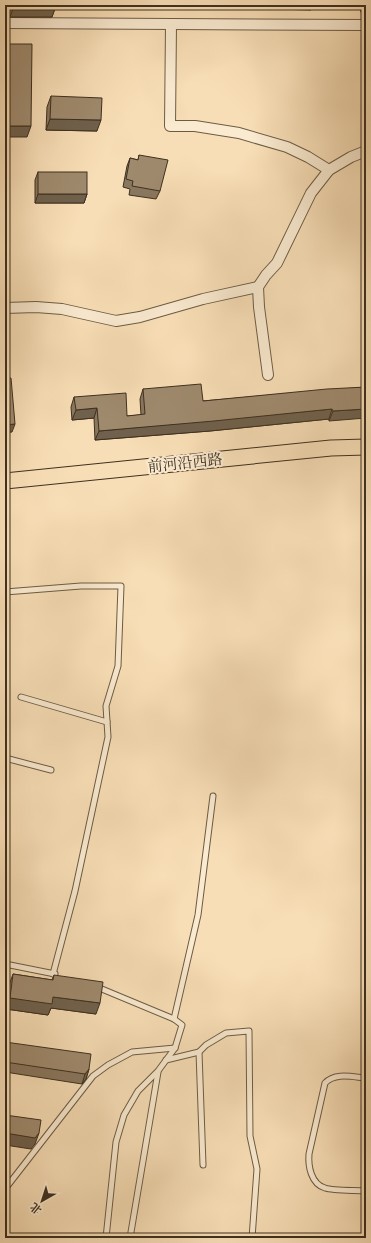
<svg xmlns="http://www.w3.org/2000/svg" width="371" height="1243" viewBox="0 0 371 1243" font-family="'IM FELL DW Pica','Noto Serif SC',serif">
<style>
.lines{fill:none;stroke-linecap:round;stroke-linejoin:round}
.lane-casing{stroke:#6c5c45;stroke-width:7}
.street-casing{stroke:#6c5c45;stroke-width:12}
.primary-casing{stroke:#3e301f;stroke-width:17}
.lane{stroke:#faead0;stroke-width:5}
.street{stroke:#faead0;stroke-width:10}
.primary{stroke:#f8deb6;stroke-width:15}
.wall{fill:#89775f;stroke:#3e301f}
.shaded-wall{fill:#6f614d;stroke:#3e301f}
.building{fill:#9f8a6e;stroke:#3e301f}
.labels{text-anchor:middle;stroke-width:4;stroke-linejoin:round;paint-order:stroke}
.street-label{font-size:15px;fill:#3e301f;stroke:#faead0}
</style>
<rect width="100%" height="100%" fill="#f8deb6"/>
<filter id="stains"><feTurbulence type="fractalNoise" baseFrequency=".005" numOctaves="4"/><feColorMatrix values="0 0 0 0 .2 0 0 0 0 .09 0 0 0 0 .02 0 0 0 .5 -.17"/></filter>
<radialGradient id="worn" r=".72"><stop offset=".6" stop-color="#630" stop-opacity="0"/><stop offset="1" stop-color="#630" stop-opacity=".3"/></radialGradient>
<g class="lines">
<g class="lane-casing">
<g id="lane">
<path d="M5,592L81,586H121L118,666L106,706L108,737L75,891L53,974"/>
<path d="M21,697L107,722"/>
<path d="M5,758L51,770"/>
<path d="M5,964L55,974"/>
<path d="M97,987L174,1019L182,1025L175,1048L158,1071L138,1091L124,1115L116,1142L106,1238"/>
<path d="M174,1019L198,915L213,796"/>
<path d="M199,1052L203,1165"/>
<path d="M166,1060L199,1052L206,1045L226,1033L249,1031L250,1136L257,1169L252,1238"/>
<path d="M366,1078C353,1077 335,1072 325,1083L309,1154C308,1166 311,1184 325,1188C334,1191 356,1190 366,1191"/>
<path d="M5,1189L93,1076L108,1065L132,1052L175,1048"/>
<path d="M130,1238L158,1072"/>
</g>
</g>
<g class="street-casing">
<g id="street">
<path d="M365,5L366,10"/>
<path d="M5,23L366,25"/>
<path d="M171,24L170,126H195L239,133L287,147L308,157L329,170"/>
<path d="M5,308L36,307L62,309L116,321L140,317L203,299L258,287"/>
<path d="M268,375L259,307L258,287L266,275L277,263L311,193L329,170L351,157L366,151"/>
</g>
</g>
<g class="primary-casing">
<path id="primary" d="M5,481L331,448L366,447"/>
</g>
<use href="#lane" class="lane"/>
<use href="#street" class="street"/>
<use href="#primary" class="primary"/>
</g>
<g class="wall">
<path d="M5,5H56L52,17H10L5,12Z"/>
<path d="M51,96L97,131L46,130L47,107Z"/>
<path d="M139,155L160,191L156,199L129,195L130,189L123,187L127,166L130,158L138,160Z"/>
<path d="M38,172L87,194L84,203H35V180Z"/>
<path d="M366,387L329,421V419L210,431L95,440L94,418L72,420L71,407L74,397L127,416L141,415L140,399L143,389L203,401Z"/>
<path d="M13,974L52,980L54,975L96,1014L51,1008L48,1015L6,1009L9,985Z"/>
<path d="M5,1042L89,1069L86,1079L82,1084L5,1072Z"/>
</g>
<g class="shaded-wall">
<path d="M278,5H313L311,10L276,9Z"/>
<path d="M14,6H56L52,17H10Z"/>
<path d="M50,119L101,120L97,131L46,130Z"/>
<path d="M5,126H31L27,137H5Z"/>
<path d="M38,194H87L84,203H35Z"/>
<path d="M97,408L94,418L72,420L76,410Z"/>
<path d="M332,409L329,419L210,431L95,440L99,431Z"/>
<path d="M366,409V418L329,421L333,411Z"/>
<path d="M15,424L12,432L5,433V425Z"/>
<path d="M53,997L100,1003L96,1014L51,1008L48,1015L6,1009L10,998Z"/>
<path d="M89,1069L86,1079L82,1084L85,1074Z"/>
<path d="M5,1133H39L35,1144L31,1149L5,1145Z"/>
</g>
<g class="building">
<path d="M13,5H56V6H14Z"/>
<path d="M5,44H32L31,126H5Z"/>
<path d="M51,96L102,98L101,120L50,119Z"/>
<path d="M139,155L168,160L160,191L132,186L133,181L126,179L130,158L138,160Z"/>
<rect x="38" y="172" width="49" height="22"/>
<path d="M5,378H11L15,424L5,425Z"/>
<path d="M201,384L203,401L327,389L366,387V409L333,411L332,409L214,421L99,431L97,408L76,410L74,397L126,393L127,416L145,414L143,389Z"/>
<path d="M13,974L53,980L54,975L103,982L100,1003L53,997L52,1004L10,998Z"/>
<path d="M5,1042L91,1054L89,1069L85,1074L5,1062Z"/>
<path d="M5,1115L41,1120L39,1133L35,1138L5,1133Z"/>
</g>
<g class="labels">
<g class="street-label">
<text transform="translate(185 463) rotate(-6)" y="5">前河沿西路</text>
</g>
</g>
<rect width="371" height="1243" fill="none" stroke="#f8deb6" stroke-width="20"/>
<rect x="6" y="6" width="359" height="1231" fill="none" stroke="#3e301f" stroke-width="2"/>
<rect x="10" y="10" width="351" height="1223" fill="none" stroke="#3e301f"/>
<g transform="translate(42 1201) rotate(219)" stroke="#faead0" stroke-width="3" paint-order="stroke">
<path d="M0-3L7 15L0 10L-7 15Z" fill="#3e301f"/>
<text y="-6" font-size="11" font-weight="bold" text-anchor="middle" fill="#3e301f">北</text>
</g>
<rect width="100%" height="100%" filter="url(#stains)"/>
<rect width="100%" height="100%" fill="url(#worn)"/>
</svg>
